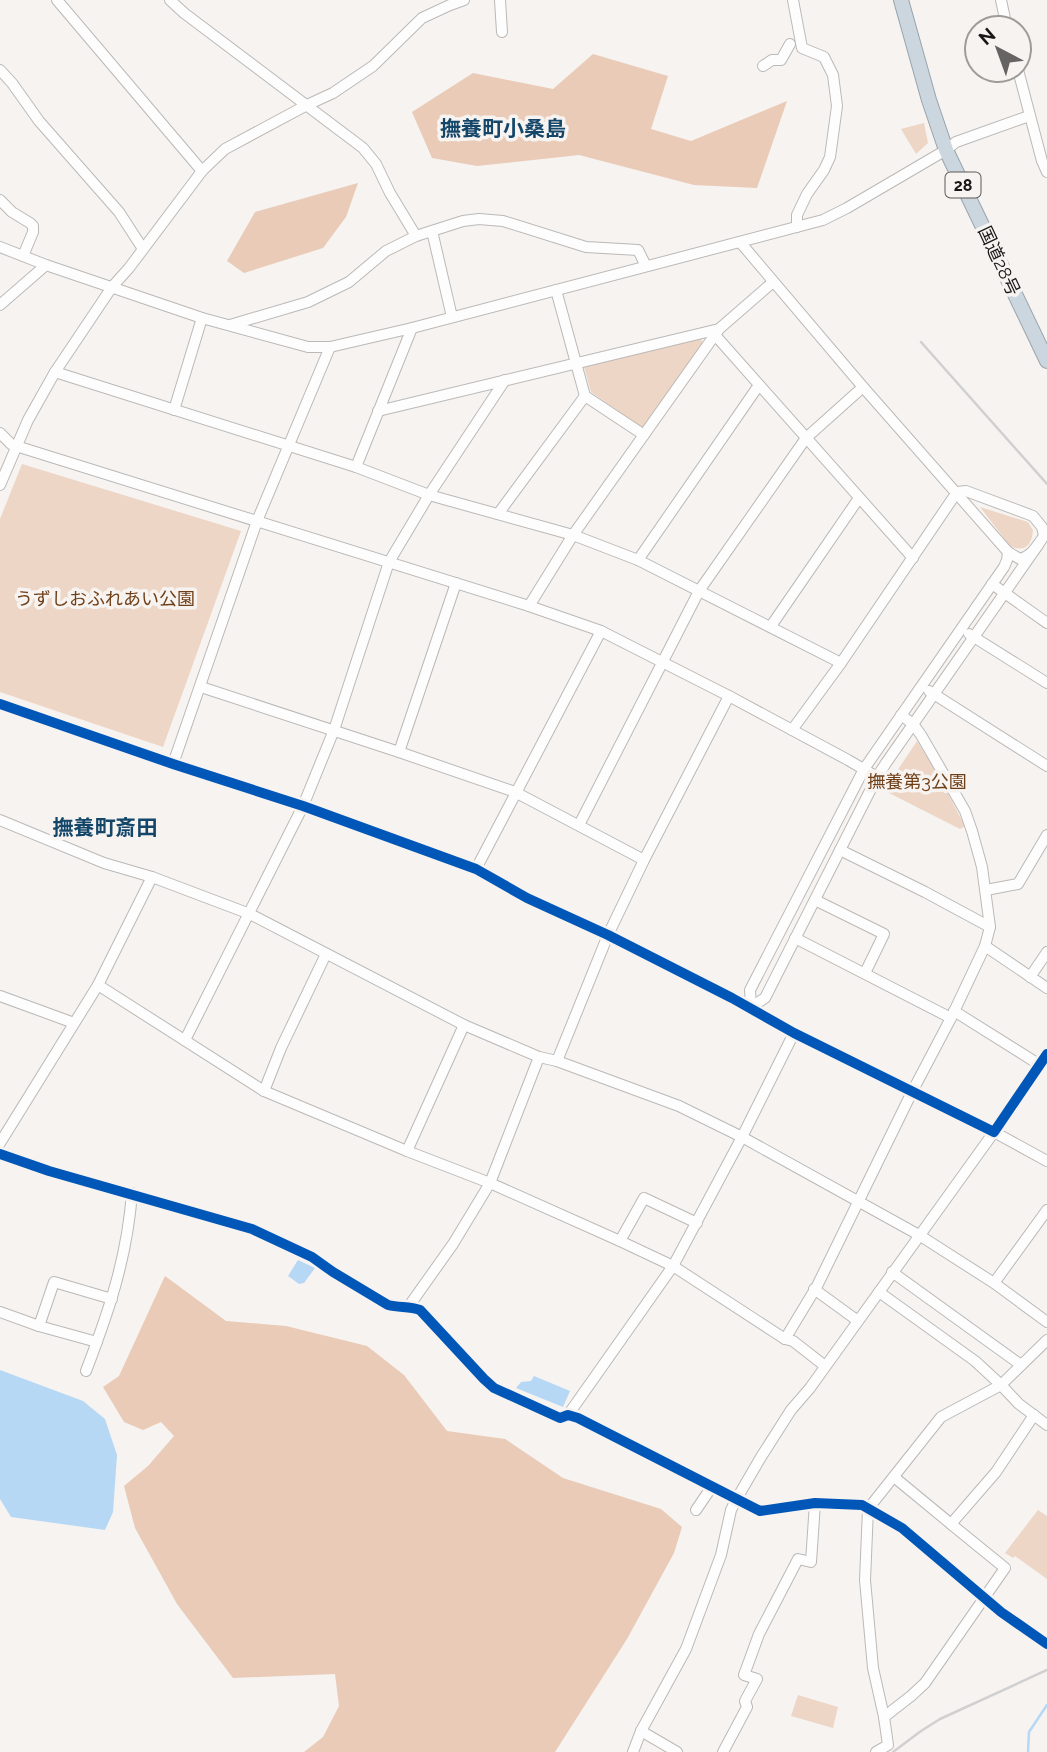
<svg xmlns="http://www.w3.org/2000/svg" width="1047" height="1752" viewBox="0 0 1047 1752" font-family="Raleway,'Noto Sans JP',sans-serif">
<style>
.green{fill:#edd6c6}
.forest{fill:#e9cbb7}
.water{fill:#b6d8f5}
.lines{fill:none;stroke-linecap:round;stroke-linejoin:round}
.stream{stroke:#b6d8f5;stroke-width:2.5}
.minor-casing{stroke:#bbb9b7;stroke-width:12}
.highway-casing{stroke:#99a4ac;stroke-width:16}
.minor{stroke:#fefdfd;stroke-width:10}
.highway{stroke:#cbd6de;stroke-width:14}
.rail{stroke:#d1d0d0;stroke-width:2.5}
.cycleway-casing{stroke:#f7f3f0;stroke-width:15}
.cycleway{stroke:#0057b8;stroke-width:10}
.labels{text-anchor:middle;stroke-width:7;stroke-linejoin:round;paint-order:stroke}
.shield{fill:#f7f3f0;stroke:#5c5957;stroke-width:2}
.shield-label{font-size:16px;font-weight:bold;fill:#191716}
.street-label{font-size:18px;fill:#191716;stroke:#f7f3f0}
.park-label{font-size:18px;fill:#703f17;stroke:#f7f3f0}
.quarter-label{font-size:21px;font-weight:bold;fill:#144669;stroke:#f7f3f0}
</style>
<rect width="100%" height="100%" fill="#f6f3f1"/>
<g class="green">
<path d="M924,123L928,143L916,154L901,129Z"/>
<path d="M701,338L704,346L642,428L591,392L584,367Z"/>
<path d="M22,464L241,531L163,747L0,692V519Z"/>
<path d="M980,507L1028,522L1033,530C1032,545 1025,553 1010,546Z"/>
<path d="M917,741L938,775L965,826L960,829L887,792L899,768Z"/>
<path d="M1038,1510L1047,1516V1579L1015,1556L1013,1558L1005,1553Z"/>
<path d="M798,1695L838,1707L833,1728L791,1716Z"/>
</g>
<g class="forest">
<path d="M593,54L668,76L651,129L691,141L787,101L757,188L694,185L579,155L477,166L432,158L412,112L473,73L553,89Z"/>
<path d="M358,183L346,217L323,248L244,273L227,261L255,212Z"/>
<path d="M165,1276L226,1321L286,1326L367,1346L404,1375L447,1431L505,1439L563,1478L661,1509L682,1527L674,1553L627,1639L555,1752H304L323,1737L339,1706L335,1674L233,1678L177,1604L135,1528L124,1486L148,1466L174,1436L161,1422L143,1430L124,1422L103,1387L119,1376Z"/>
</g>
<g class="water">
<path d="M298,1260L315,1268L304,1283L299,1284L288,1276Z"/>
<path d="M0,1370L83,1401L105,1419L117,1455L113,1512L105,1530L11,1517L0,1499Z"/>
<path d="M534,1376L570,1391L563,1407L516,1388L521,1382L531,1381Z"/>
</g>
<g class="lines">
<path class="stream" d="M1028,1752L1029,1732L1047,1705"/>
<g class="minor-casing">
<g id="minor">
<path d="M57,0L202,171"/>
<path d="M170,0L184,13L363,148L376,164L390,193L416,236"/>
<path d="M500,0L502,32"/>
<path d="M793,0L802,48L824,57L833,75L837,106L830,157L824,170L807,194L797,215V227"/>
<path d="M1001,0L1007,28"/>
<path d="M763,66L772,60H781L790,44"/>
<path d="M0,70L12,83L39,121L119,212L143,249"/>
<path d="M1018,70L1042,161L1047,172"/>
<path d="M0,200L12,212L30,223L33,226V232L23,256"/>
<path d="M432,231L452,317"/>
<path d="M740,242L863,387L1008,552L1020,559C1033,556 1039,542 1047,532"/>
<path d="M0,247L46,265L202,318L308,347H330L412,328L823,220L847,208L946,150L956,142L1029,116"/>
<path d="M556,290L585,396L644,435"/>
<path d="M0,305L46,265"/>
<path d="M230,325L308,302L349,282L386,251L416,236L463,221L479,219L503,221L586,247L638,250L646,266"/>
<path d="M715,335L913,558"/>
<path d="M55,372L356,467L429,495L573,535L638,560L841,663"/>
<path d="M174,410L202,318"/>
<path d="M378,411L719,329"/>
<path d="M0,433L11,444L16,446L529,606L601,631L729,696L848,760L877,777"/>
<path d="M356,467L412,328"/>
<path d="M0,485L28,420L55,372L112,287L129,268L202,171L225,149L307,105L333,93L373,66L422,18L450,5L464,0"/>
<path d="M957,492L966,491L1033,516L1042,527L1044,535"/>
<path d="M498,514L585,396"/>
<path d="M638,560L759,385"/>
<path d="M992,584L1047,623"/>
<path d="M529,606L573,535L719,329L773,282"/>
<path d="M771,626L859,498"/>
<path d="M969,634L1047,683"/>
<path d="M201,687L399,752L515,792L644,860"/>
<path d="M929,691L1047,766"/>
<path d="M0,704L173,764L303,806L476,869L527,898L608,935L732,998L794,1033L994,1132L1047,1054"/>
<path d="M792,730L841,663L957,492"/>
<path d="M399,752L456,583"/>
<path d="M173,764L257,521L330,347"/>
<path d="M0,820L104,863L152,877L250,914L464,1025L539,1057L557,1061L679,1106L742,1137L919,1235L994,1283L1047,1322"/>
<path d="M579,825L699,591L806,438L863,387"/>
<path d="M840,850L925,892L990,927"/>
<path d="M476,869L601,631"/>
<path d="M986,890L1018,884L1047,835"/>
<path d="M815,900L884,934L865,973"/>
<path d="M795,938L951,1018"/>
<path d="M985,946L1047,988"/>
<path d="M1030,977L1047,952"/>
<path d="M98,985L264,1091L407,1151L490,1183L620,1241L673,1266L785,1339L793,1341L825,1366"/>
<path d="M0,996L74,1023"/>
<path d="M751,1007L765,998L877,777L886,763L1038,545"/>
<path d="M751,1007L750,990L864,769L1004,567L1007,560L1008,552"/>
<path d="M954,1011L1040,1065"/>
<path d="M185,1040L303,806L334,730L389,562L429,495L505,380"/>
<path d="M557,1061L608,935L644,860L729,696"/>
<path d="M264,1091L281,1048L326,954"/>
<path d="M0,1143L98,985L152,877"/>
<path d="M407,1151L464,1025"/>
<path d="M0,1154L49,1171L252,1229L312,1257L333,1272L388,1305C400,1308 409,1306 420,1310L484,1379L494,1388L560,1418L568,1415L578,1418L760,1511L815,1503L862,1505L902,1528L1001,1612L1047,1644"/>
<path d="M620,1241L644,1198L697,1223"/>
<path d="M892,1272L1021,1365"/>
<path d="M994,1283L1047,1210"/>
<path d="M814,1289L858,1321"/>
<path d="M879,1292L975,1361L1001,1385L1019,1404L1047,1425"/>
<path d="M409,1306L453,1244L490,1183L539,1057"/>
<path d="M0,1312L39,1326L97,1342"/>
<path d="M39,1326L54,1282L112,1299"/>
<path d="M785,1339L817,1286L912,1092L951,1018L985,946L990,927L982,867L972,831L965,811L921,735L913,724L901,715"/>
<path d="M86,1371C109,1311 127,1258 132,1193"/>
<path d="M568,1415L673,1266L742,1137L794,1033"/>
<path d="M894,1477L951,1524"/>
<path d="M696,1510L711,1488"/>
<path d="M884,1717L911,1696L925,1683L1005,1568L951,1524L996,1472L1034,1415"/>
<path d="M641,1731L677,1752"/>
<path d="M633,1752L641,1731L686,1649L721,1555L731,1510L736,1500L761,1457L791,1410L810,1388L994,1132L1047,1161"/>
<path d="M723,1752L747,1707L745,1701L757,1679L744,1675L759,1634L798,1559L811,1562L815,1503"/>
<path d="M876,1752L888,1745L884,1717L873,1668L865,1580L868,1509L941,1417L1001,1385L1047,1340"/>
</g>
</g>
<g class="highway-casing">
<path id="highway" d="M901,0L929,100L946,150L1047,361"/>
</g>
<use href="#minor" class="minor"/>
<use href="#highway" class="highway"/>
<g class="rail">
<path d="M921,342L1047,484"/>
<path d="M893,1752L921,1731L940,1719L1047,1670"/>
</g>
<g class="cycleway-casing">
<g id="cycleway">
<path d="M0,704L173,764L303,806L476,869L527,898L608,935L732,998L794,1033L994,1132L1047,1054"/>
<path d="M0,1154L49,1171L252,1229L312,1257L333,1272L388,1305C400,1308 409,1306 420,1310L484,1379L494,1388L560,1418L568,1415L578,1418L760,1511L815,1503L862,1505L902,1528L1001,1612L1047,1644"/>
</g>
</g>
<use href="#cycleway" class="cycleway"/>
</g>
<g class="labels">
<rect class="shield" x="945.5" y="172.5" width="35" height="25" rx="5"/>
<g class="shield-label">
<text x="963" y="191">28</text>
</g>
<g class="street-label">
<text transform="translate(999 261) rotate(65)" y="6">国道28号</text>
</g>
<g class="park-label">
<text x="105" y="605">うずしおふれあい公園</text>
<text x="917" y="788">撫養第3公園</text>
</g>
<g class="quarter-label">
<text x="503" y="136">撫養町小桑島</text>
<text x="105" y="835">撫養町斎田</text>
</g>
</g>
<g transform="translate(998 49) rotate(319)"><circle r="33" fill="#f7f3f0" stroke="#9e9b99" stroke-width="2"/>
<path d="M0-5L12 26L0 18L-12 26Z" fill="#666463"/>
<text y="-10" font-size="19" font-weight="bold" text-anchor="middle" fill="#191716">N</text>
</g>
</svg>
